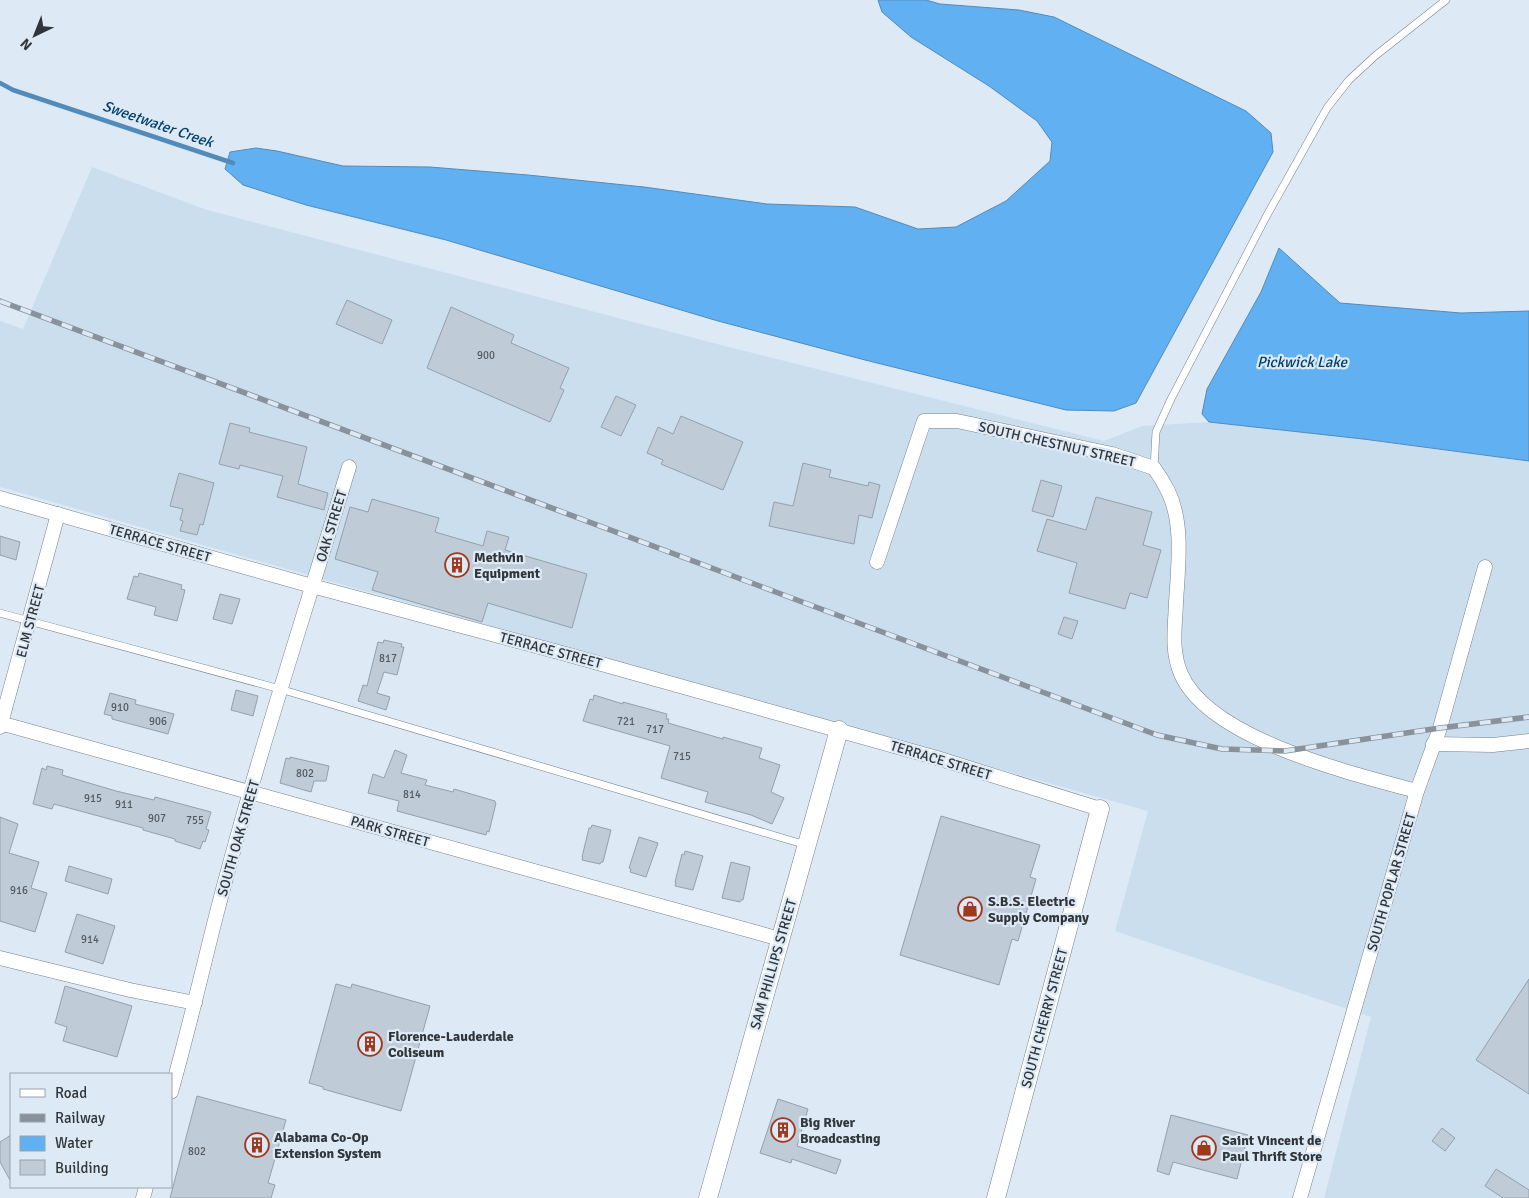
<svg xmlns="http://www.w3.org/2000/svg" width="1529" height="1198" viewBox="0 0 1529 1198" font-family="Signika,sans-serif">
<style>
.built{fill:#cbdeee}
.water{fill:#61b0f1;stroke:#528bba}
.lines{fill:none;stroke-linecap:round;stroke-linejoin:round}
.stream{stroke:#528bba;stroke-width:4.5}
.building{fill:#bfcbd7;stroke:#94a0ab}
.service-casing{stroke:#75818b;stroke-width:8}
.minor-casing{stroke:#75818b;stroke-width:15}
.tertiary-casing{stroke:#75818b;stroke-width:19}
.service{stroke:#fff;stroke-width:7}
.minor{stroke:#fff;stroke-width:14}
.tertiary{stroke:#fff;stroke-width:18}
.rail-casing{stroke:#89929a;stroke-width:5.5}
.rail{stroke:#ddeaf6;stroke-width:4;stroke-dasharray:11;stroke-linecap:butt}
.labels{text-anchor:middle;stroke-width:4.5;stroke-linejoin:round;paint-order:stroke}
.number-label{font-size:11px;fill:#545a60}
.street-label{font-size:14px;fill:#303539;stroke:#ddeaf6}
.poi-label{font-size:14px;font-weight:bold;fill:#303539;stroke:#ddeaf6;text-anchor:start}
.water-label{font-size:15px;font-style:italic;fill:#004069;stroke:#ddeaf6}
</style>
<rect width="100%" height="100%" fill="#ddeaf6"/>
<path class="built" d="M92,167L207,210L721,345L1104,441L1142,426L1209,422L1363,439L1529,461V1198H1324L1371,1017L1115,931L1148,811L322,579L0,487V321L23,329Z"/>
<g class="water">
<path d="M878,0H926L940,4L1019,10L1054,17L1246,111L1271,133L1273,152L1136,403L1114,411L1066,410L865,360L718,321L446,240L306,205L243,185L225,169L230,152L256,148L277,151L343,166L430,167L528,175L644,187L767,204L855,207L918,229L956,227L1006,201L1050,161L1052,142L1037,121L989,86L911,37L882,12Z"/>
<path d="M1279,248L1340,303L1461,313L1529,311V461L1363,439L1209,422L1202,414L1207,389L1261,292Z"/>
</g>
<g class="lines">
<path class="stream" d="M0,83L13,90L233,163"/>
</g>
<g class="building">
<path d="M347,300L392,320L382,344L336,324Z"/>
<path d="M451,307L514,335L511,343L569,368L560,388L564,390L550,422L427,368Z"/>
<path d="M616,396L636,405L621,436L601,427Z"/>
<path d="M681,416L743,442L723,490L661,464L663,460L647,453L658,427L673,434Z"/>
<path d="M230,423L250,428L249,432L307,447L298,484L328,493L324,510L277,497L283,476L240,465L239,469L219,464Z"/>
<path d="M803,463L831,470L829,477L868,486L869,482L880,485L872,518L859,515L854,544L769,526L774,502L793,506Z"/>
<path d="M179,473L214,483L203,525L200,524L197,535L180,531L183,521L180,520L183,509L170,506Z"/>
<path d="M1041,480L1062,486L1053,517L1032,511Z"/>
<path d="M1096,497L1152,512L1143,545L1161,550L1147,598L1130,593L1125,609L1069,593L1077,563L1037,551L1047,519L1086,530Z"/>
<path d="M372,499L439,518L435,532L483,546L487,531L509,537L505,550L587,574L572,628L488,603L482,622L372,590L378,572L335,559L350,507L368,512Z"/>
<path d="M0,536L20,542L16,560L0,555Z"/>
<path d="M139,573L182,585L181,589L185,590L177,621L154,615L156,607L127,599L134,576L138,577Z"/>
<path d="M220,594L240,599L232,624L213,619Z"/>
<path d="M1064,617L1078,621L1072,639L1058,634Z"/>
<path d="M384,640L402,644L401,647H404L397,675L384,672L377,693L390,697L386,710L358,701L363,685L367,686L378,642L383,643Z"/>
<path d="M236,690L258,696L253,716L231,710Z"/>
<path d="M110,693L136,700L135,704L174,714L168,734L112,719V716L104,714Z"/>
<path d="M594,695L623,704V702L667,714L666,719H669L668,723L723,739V737L762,748L759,758L780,765L771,792L784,798L772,824L751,815L705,802L708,792L661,778L670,746L583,721L590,699L593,700Z"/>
<path d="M395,750L407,755L401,773L427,780L425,785L453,792L454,789L495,801V803H496L489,832L487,831L486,835L397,811L399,801L368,793L373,774L384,778Z"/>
<path d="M290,757L329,766L326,781H314L311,792L280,783L286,758L290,759Z"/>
<path d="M47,766L63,770L62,775L116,791L154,800L155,797L211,812L206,829L209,830L205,842L203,841L200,849L175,841V839L143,830V828L54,804L52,809L33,804L42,768L46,770Z"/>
<path d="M941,816L1040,845L1030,877L1036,879L1018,941L1012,939L999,985L900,955Z"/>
<path d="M0,817L18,824L9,853L39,862L31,888L47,893L35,932L0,921Z"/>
<path d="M592,825L611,830L603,862H601L600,864L582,860L583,857H582L589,828H591Z"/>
<path d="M639,837L658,843L646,877L630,872L631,869L629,868Z"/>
<path d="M685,851L703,856L693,890L675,886L676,882H675L682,854L684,855Z"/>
<path d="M731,862L750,867L743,900H741L740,902L722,898Z"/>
<path d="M69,866L112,879L108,894L65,881Z"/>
<path d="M77,914L115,926L103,964L65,952Z"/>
<path d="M1529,979V1094L1476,1060Z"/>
<path d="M336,984L351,988L352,984L430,1006L401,1111L323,1089V1087L309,1083Z"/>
<path d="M65,986L132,1006L117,1057L63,1041L67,1027L55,1023Z"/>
<path d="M197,1096L286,1120L268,1183L275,1185L271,1198H170Z"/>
<path d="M778,1099L808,1109L797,1146L841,1160L836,1174L792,1159L791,1163L760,1153Z"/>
<path d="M1171,1115L1248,1135L1237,1179L1173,1162L1169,1175L1157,1171Z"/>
<path d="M1442,1128L1455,1138L1445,1151L1432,1141Z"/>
<path d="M11,1135V1182L0,1162V1142Z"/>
<path d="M1496,1169L1529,1190V1198H1503L1485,1186Z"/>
</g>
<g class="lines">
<g class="service-casing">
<g id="service">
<path d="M1154,468L1156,432L1171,399L1266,217L1327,108L1349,80L1375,56L1446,0"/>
<path d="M0,613L280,689L806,845"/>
</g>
</g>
<g class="minor-casing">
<g id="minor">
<path d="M0,498L312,586L562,653L937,758L1100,809"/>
<path d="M877,562L924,421H957L1112,454L1154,468C1159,475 1164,483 1168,491C1184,524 1178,567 1176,603C1175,628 1171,651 1181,674C1209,739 1353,774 1417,791"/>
<path d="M0,723L780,939"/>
<path d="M0,727L58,514"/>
<path d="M1433,744L1493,745L1529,741"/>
<path d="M0,958L130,990L195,1003"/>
<path d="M171,1092C187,1036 200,980 214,924C253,770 303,619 349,467"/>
<path d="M143,1198L146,1187"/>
<path d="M1300,1198L1417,791L1440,728L1485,567"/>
</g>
</g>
<g class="tertiary-casing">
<g id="tertiary">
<path d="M708,1198L839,730"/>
<path d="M996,1198L1100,809"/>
</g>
</g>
<use href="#service" class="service"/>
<use href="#minor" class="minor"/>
<use href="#tertiary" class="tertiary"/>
<g class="rail-casing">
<path id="rail" d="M0,301L1157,735L1222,749L1285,751L1440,728L1529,717"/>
</g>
<use href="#rail" class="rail"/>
</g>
<defs>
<g id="building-ring" transform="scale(1.25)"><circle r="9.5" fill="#ddeaf6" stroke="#a0381d" stroke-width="1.5"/><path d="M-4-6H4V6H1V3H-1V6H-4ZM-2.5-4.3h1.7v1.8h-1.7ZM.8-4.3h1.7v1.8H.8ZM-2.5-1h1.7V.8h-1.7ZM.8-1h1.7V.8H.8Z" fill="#a0381d"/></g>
<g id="shop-ring" transform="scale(1.25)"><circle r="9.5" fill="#ddeaf6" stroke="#a0381d" stroke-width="1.5"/><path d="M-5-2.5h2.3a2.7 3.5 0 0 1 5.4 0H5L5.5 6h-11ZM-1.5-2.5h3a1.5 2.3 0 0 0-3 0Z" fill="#a0381d"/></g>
</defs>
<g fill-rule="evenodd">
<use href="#building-ring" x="457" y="565"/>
<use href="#shop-ring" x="970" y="909"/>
<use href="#building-ring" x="370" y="1044"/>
<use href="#building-ring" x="783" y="1130"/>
<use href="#building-ring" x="257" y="1145"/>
<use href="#shop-ring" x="1204" y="1148"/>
</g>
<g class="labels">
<g class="number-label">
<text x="486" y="359">900</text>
<text x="388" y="662">817</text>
<text x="120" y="711">910</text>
<text x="158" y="725">906</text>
<text x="626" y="725">721</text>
<text x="655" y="733">717</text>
<text x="682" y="760">715</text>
<text x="305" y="777">802</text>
<text x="412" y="798">814</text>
<text x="93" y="802">915</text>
<text x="124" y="808">911</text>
<text x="157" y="822">907</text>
<text x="195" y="824">755</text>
<text x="19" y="894">916</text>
<text x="90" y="943">914</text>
<text x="197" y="1155">802</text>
</g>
<g class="street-label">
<text transform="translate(1057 444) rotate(13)" y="5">SOUTH CHESTNUT STREET</text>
<text transform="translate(331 526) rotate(-73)" y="5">OAK STREET</text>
<text transform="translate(160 543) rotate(16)" y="5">TERRACE STREET</text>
<text transform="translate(30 621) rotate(-75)" y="5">ELM STREET</text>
<text transform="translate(551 650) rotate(15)" y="5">TERRACE STREET</text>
<text transform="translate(941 760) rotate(17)" y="5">TERRACE STREET</text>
<text transform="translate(390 831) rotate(16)" y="5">PARK STREET</text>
<text transform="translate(238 838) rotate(-74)" y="5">SOUTH OAK STREET</text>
<text transform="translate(1391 882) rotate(-74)" y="5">SOUTH POPLAR STREET</text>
<text transform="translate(773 964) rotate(-74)" y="5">SAM PHILLIPS STREET</text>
<text transform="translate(1044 1018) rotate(-75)" y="5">SOUTH CHERRY STREET</text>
</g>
<g class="poi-label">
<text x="474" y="562">Methvin<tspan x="474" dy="16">Equipment</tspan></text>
<text x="988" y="906">S.B.S. Electric<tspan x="988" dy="16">Supply Company</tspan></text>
<text x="388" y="1041">Florence-Lauderdale<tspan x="388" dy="16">Coliseum</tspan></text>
<text x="800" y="1127">Big River<tspan x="800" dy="16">Broadcasting</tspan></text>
<text x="274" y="1142">Alabama Co-Op<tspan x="274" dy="16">Extension System</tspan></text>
<text x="1222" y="1145">Saint Vincent de<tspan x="1222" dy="16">Paul Thrift Store</tspan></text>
</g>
<g class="water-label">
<text transform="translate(158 124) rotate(19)" y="5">Sweetwater Creek</text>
<text x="1302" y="367">Pickwick Lake</text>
</g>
</g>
<rect x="10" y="1073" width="162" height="115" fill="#ddeaf6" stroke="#98a2aa"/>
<rect x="20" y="1089" width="25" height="8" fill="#ffffff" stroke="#98a2aa"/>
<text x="55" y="1098" font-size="15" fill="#303539">Road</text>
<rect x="20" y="1114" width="25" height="8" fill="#89929a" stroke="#98a2aa"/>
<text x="55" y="1123" font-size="15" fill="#303539">Railway</text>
<rect x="20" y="1136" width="25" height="15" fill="#61b0f1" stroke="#98a2aa"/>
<text x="55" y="1148" font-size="15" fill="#303539">Water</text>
<rect x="20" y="1160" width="25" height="15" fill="#bfcbd7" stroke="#98a2aa"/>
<text x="55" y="1173" font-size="15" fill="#303539">Building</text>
<g transform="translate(35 35) rotate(223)" stroke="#ddeaf6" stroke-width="4" paint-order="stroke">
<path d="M0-4L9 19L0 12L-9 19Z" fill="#303539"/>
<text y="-8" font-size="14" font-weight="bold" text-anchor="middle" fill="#303539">N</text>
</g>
</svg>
